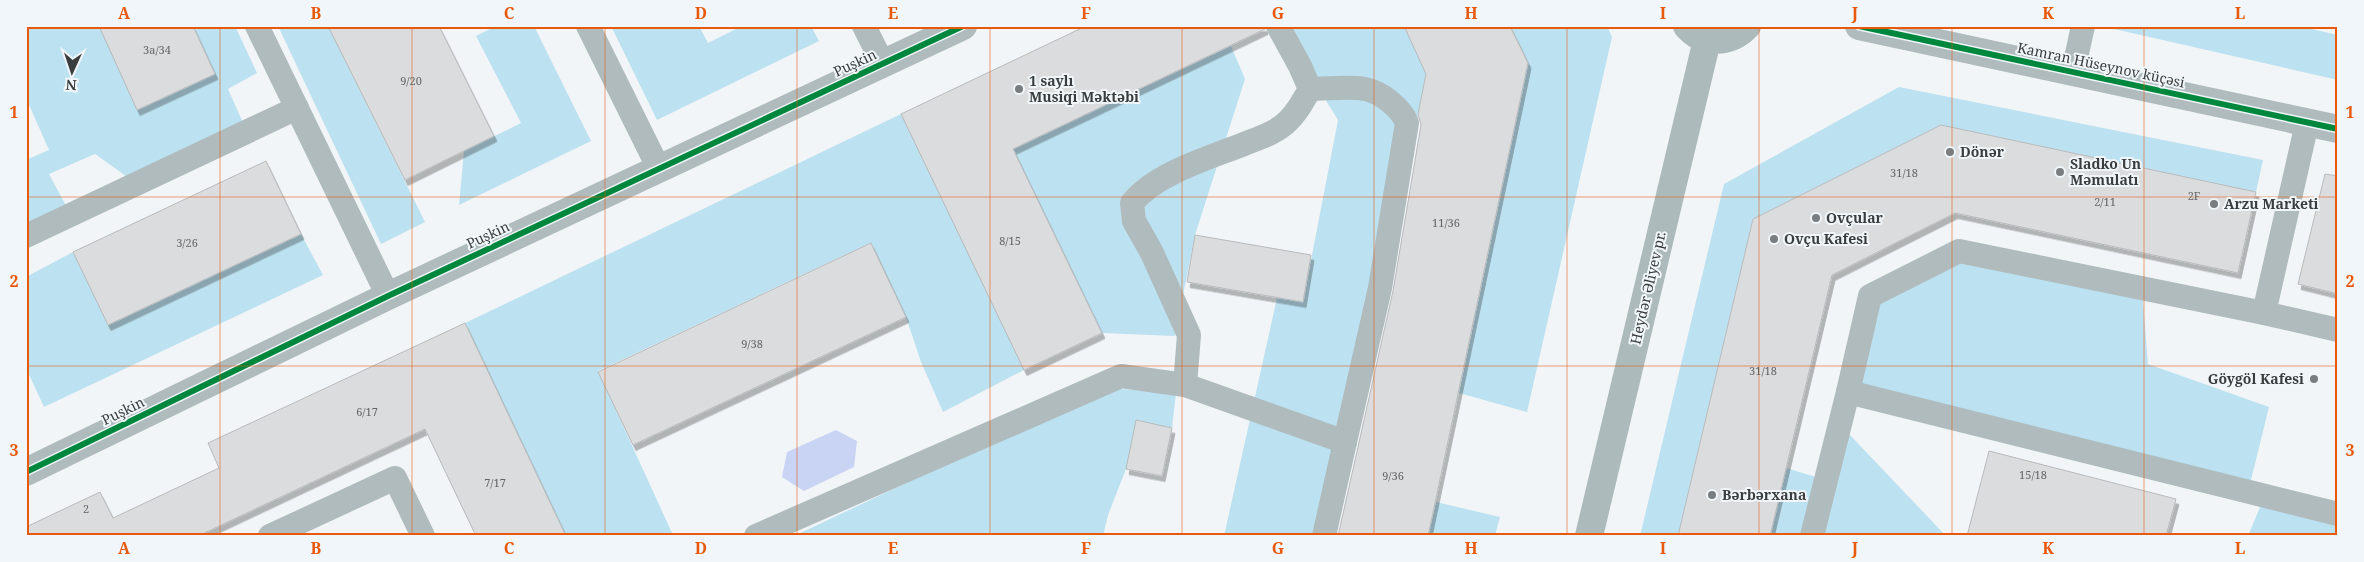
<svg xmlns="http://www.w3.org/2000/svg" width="2364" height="562" viewBox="0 0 2364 562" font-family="'Noto Serif',serif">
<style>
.green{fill:#bce1f0}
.water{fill:#c9d3f3}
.building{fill:#dadcdd;stroke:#b8babc;filter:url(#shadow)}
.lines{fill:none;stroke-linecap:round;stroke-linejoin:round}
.service{stroke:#afbbbd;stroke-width:24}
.minor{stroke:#afbbbd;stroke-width:28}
.secondary{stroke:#acbabc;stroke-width:28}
.cycleway-casing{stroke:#f0f6f9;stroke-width:9}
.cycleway{stroke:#00873e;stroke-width:6}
.grid{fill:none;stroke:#e8590c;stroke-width:1;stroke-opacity:0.55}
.poi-dot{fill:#7a7d7f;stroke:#f0f6f9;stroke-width:2}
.labels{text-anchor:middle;stroke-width:4;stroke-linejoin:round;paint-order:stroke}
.number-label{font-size:11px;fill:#646668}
.street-label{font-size:14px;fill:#3a3d3e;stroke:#f0f6f9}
.poi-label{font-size:14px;font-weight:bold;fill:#3a3d3e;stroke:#f0f6f9;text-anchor:start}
.neatline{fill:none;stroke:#e8590c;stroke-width:2}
.grid-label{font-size:16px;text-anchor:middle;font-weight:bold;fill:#e8590c}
</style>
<defs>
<filter id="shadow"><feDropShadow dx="3" dy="5.5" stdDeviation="0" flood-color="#0004"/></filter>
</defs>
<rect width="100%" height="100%" fill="#f2f5f7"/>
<g class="green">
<path d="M26,26H99L137,109L215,74L193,26H235L257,73L228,89L247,132L137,184L95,154L49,174L71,215L26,236V160L49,150L26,98Z"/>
<path d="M278,26H328L425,222L381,244Z"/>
<path d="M496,26H534L591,141L459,205L464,151L521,123L476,36Z"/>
<path d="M611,26H699L708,43L742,26H811L819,41L657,120Z"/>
<path d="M1280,26H1404L1426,74L1367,373L1332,536H1224L1277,298L1303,302L1338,120Z"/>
<path d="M1510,26H1607L1612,37L1527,412L1459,393L1528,63Z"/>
<path d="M2101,26H2298L2338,35V80Z"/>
<path d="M1231,46L1245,79L1195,235L1175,336L1102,333L1013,149Z"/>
<path d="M1899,87L2263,160L2256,192L1941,125L1753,219L1678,536H1640L1724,184Z"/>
<path d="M901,114L1024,370L943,412L921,362L906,317L870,243L598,371L672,533L666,536H566L465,323Z"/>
<path d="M301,234L323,275L44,407L26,368V277L73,252L108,325Z"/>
<path d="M1959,251L2142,288L2148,364L2269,407L2248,492L1848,392L1870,296Z"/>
<path d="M1107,388L1176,393L1172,428L1137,421L1126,469L1108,515L1103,536H794Z"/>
<path d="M1849,434L1946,536H1822Z"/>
<path d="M1786,468L1826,480L1812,536H1770Z"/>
<path d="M2265,495L2338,514V536H2248Z"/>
<path d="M1436,502L1500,517L1495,536H1428Z"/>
</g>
<path class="water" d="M836,430L857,441L854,467L804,491L782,477L787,452Z"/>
<g class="building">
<path d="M99,26H193L215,74L137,110Z"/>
<path d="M328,26H439L494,136L405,180Z"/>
<path d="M1086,26H1264L1265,29L1013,149L1102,333L1024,370L901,114Z"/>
<path d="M1404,26H1510L1528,63L1428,536H1338L1393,291L1421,125L1418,114L1426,74Z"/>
<path d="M1941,125L2256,192L2238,273L1955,213L1832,275L1770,536H1678L1753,219Z"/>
<path d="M266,161L301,234L108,325L73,252Z"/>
<path d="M2325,174L2338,176V294L2298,284Z"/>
<path d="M1195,235L1311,255L1303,302L1187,282Z"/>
<path d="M871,243L906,317L633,445L598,372Z"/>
<path d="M465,323L566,536H476L425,429L198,536H26V527L100,492L113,518L219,468L208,443Z"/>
<path d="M1136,420L1172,428L1162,476L1126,469Z"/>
<path d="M1989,451L2176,499L2166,536H1967Z"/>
</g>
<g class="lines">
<g class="service">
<path d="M257,26L388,296"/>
<path d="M588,26L659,169"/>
<path d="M864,26L883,64"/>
<path d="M2073,72L2083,26"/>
<path d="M26,236L297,108"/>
<path d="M2264,313L2338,330"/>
<path d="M1185,385L1189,335L1152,253L1134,221L1132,203C1156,173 1209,158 1244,144C1259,138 1276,133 1288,121C1298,112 1303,101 1310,89L1300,66L1278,26"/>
<path d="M1848,392L2338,514"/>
<path d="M270,536L395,478L423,536"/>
<path d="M756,536L1121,376L1185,385L1345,442L1380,288L1407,123C1401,108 1381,92 1365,89C1348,86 1328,89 1310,89"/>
<path d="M1324,536L1345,442"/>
<path d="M1812,536L1848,392L1870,296L1959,251L2264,313L2307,123"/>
</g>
<g class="minor">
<path d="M1859,26L2338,129"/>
<path d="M26,472L388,296L963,26"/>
</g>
<g class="secondary">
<path d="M1687,26C1703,45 1730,44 1747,26"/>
<path d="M1589,536L1707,40"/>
</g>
<g class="cycleway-casing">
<g id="cycleway">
<path d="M1859,26L2338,129"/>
<path d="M26,472L388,296L963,26"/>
</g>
</g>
<use href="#cycleway" class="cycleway"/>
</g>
<path class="grid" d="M220,26V536M412,26V536M605,26V536M797,26V536M990,26V536M1182,26V536M1374,26V536M1567,26V536M1759,26V536M1952,26V536M2144,26V536M26,197H2338M26,366H2338"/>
<g class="poi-dot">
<circle cx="1019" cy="89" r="5"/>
<circle cx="1950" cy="152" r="5"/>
<circle cx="2060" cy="172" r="5"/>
<circle cx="2214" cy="204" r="5"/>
<circle cx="1816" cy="218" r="5"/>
<circle cx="1774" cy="239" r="5"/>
<circle cx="2314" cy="379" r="5"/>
<circle cx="1712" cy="495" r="5"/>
</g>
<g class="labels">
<g class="number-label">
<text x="157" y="54">3a/34</text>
<text x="411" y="85">9/20</text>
<text x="1904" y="177">31/18</text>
<text x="2194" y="200">2F</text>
<text x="2105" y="206">2/11</text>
<text x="1446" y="227">11/36</text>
<text x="1010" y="245">8/15</text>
<text x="187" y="247">3/26</text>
<text x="752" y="348">9/38</text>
<text x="1763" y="375">31/18</text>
<text x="367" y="416">6/17</text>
<text x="2033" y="479">15/18</text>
<text x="1393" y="480">9/36</text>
<text x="495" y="487">7/17</text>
<text x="86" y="513">2</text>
</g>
<g class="street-label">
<text transform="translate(855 63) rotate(-25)" y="5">Puşkin</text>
<text transform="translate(2101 65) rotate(12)" y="5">Kamran Hüseynov küçəsi</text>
<text transform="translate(488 235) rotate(-25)" y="5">Puşkin</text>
<text transform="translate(1648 288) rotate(-77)" y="5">Heydər Əliyev pr.</text>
<text transform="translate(123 411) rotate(-26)" y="5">Puşkin</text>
</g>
<g class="poi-label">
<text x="1029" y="86">1 saylı<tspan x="1029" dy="16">Musiqi Məktəbi</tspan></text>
<text x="1960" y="157">Dönər</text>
<text x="2070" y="169">Sladko Un<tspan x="2070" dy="16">Məmulatı</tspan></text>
<text x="2224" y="209">Arzu Marketi</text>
<text x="1826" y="223">Ovçular</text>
<text x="1784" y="244">Ovçu Kafesi</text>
<text x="2304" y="384" text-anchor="end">Göygöl Kafesi</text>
<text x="1722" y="500">Bərbərxana</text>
</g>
</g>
<rect width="2364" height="562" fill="none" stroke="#f0f6f9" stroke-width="55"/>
<g transform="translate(72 72) rotate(183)" stroke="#f0f6f9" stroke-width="4" paint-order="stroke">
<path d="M0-4L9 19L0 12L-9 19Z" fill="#3a3d3e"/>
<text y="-8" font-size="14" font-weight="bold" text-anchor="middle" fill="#3a3d3e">N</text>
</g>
<rect x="28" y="28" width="2308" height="506" class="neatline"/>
<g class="grid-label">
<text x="124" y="19">A</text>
<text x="316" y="19">B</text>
<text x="509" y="19">C</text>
<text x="701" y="19">D</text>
<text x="893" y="19">E</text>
<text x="1086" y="19">F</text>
<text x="1278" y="19">G</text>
<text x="1471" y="19">H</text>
<text x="1663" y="19">I</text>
<text x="1855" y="19">J</text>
<text x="2048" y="19">K</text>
<text x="2240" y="19">L</text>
<text x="14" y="118">1</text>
<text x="2350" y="118">1</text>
<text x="14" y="287">2</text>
<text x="2350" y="287">2</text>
<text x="14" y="456">3</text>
<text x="2350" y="456">3</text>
<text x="124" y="554">A</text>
<text x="316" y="554">B</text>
<text x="509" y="554">C</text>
<text x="701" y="554">D</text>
<text x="893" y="554">E</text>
<text x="1086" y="554">F</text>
<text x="1278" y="554">G</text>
<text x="1471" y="554">H</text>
<text x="1663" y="554">I</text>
<text x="1855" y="554">J</text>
<text x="2048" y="554">K</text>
<text x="2240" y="554">L</text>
</g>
</svg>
